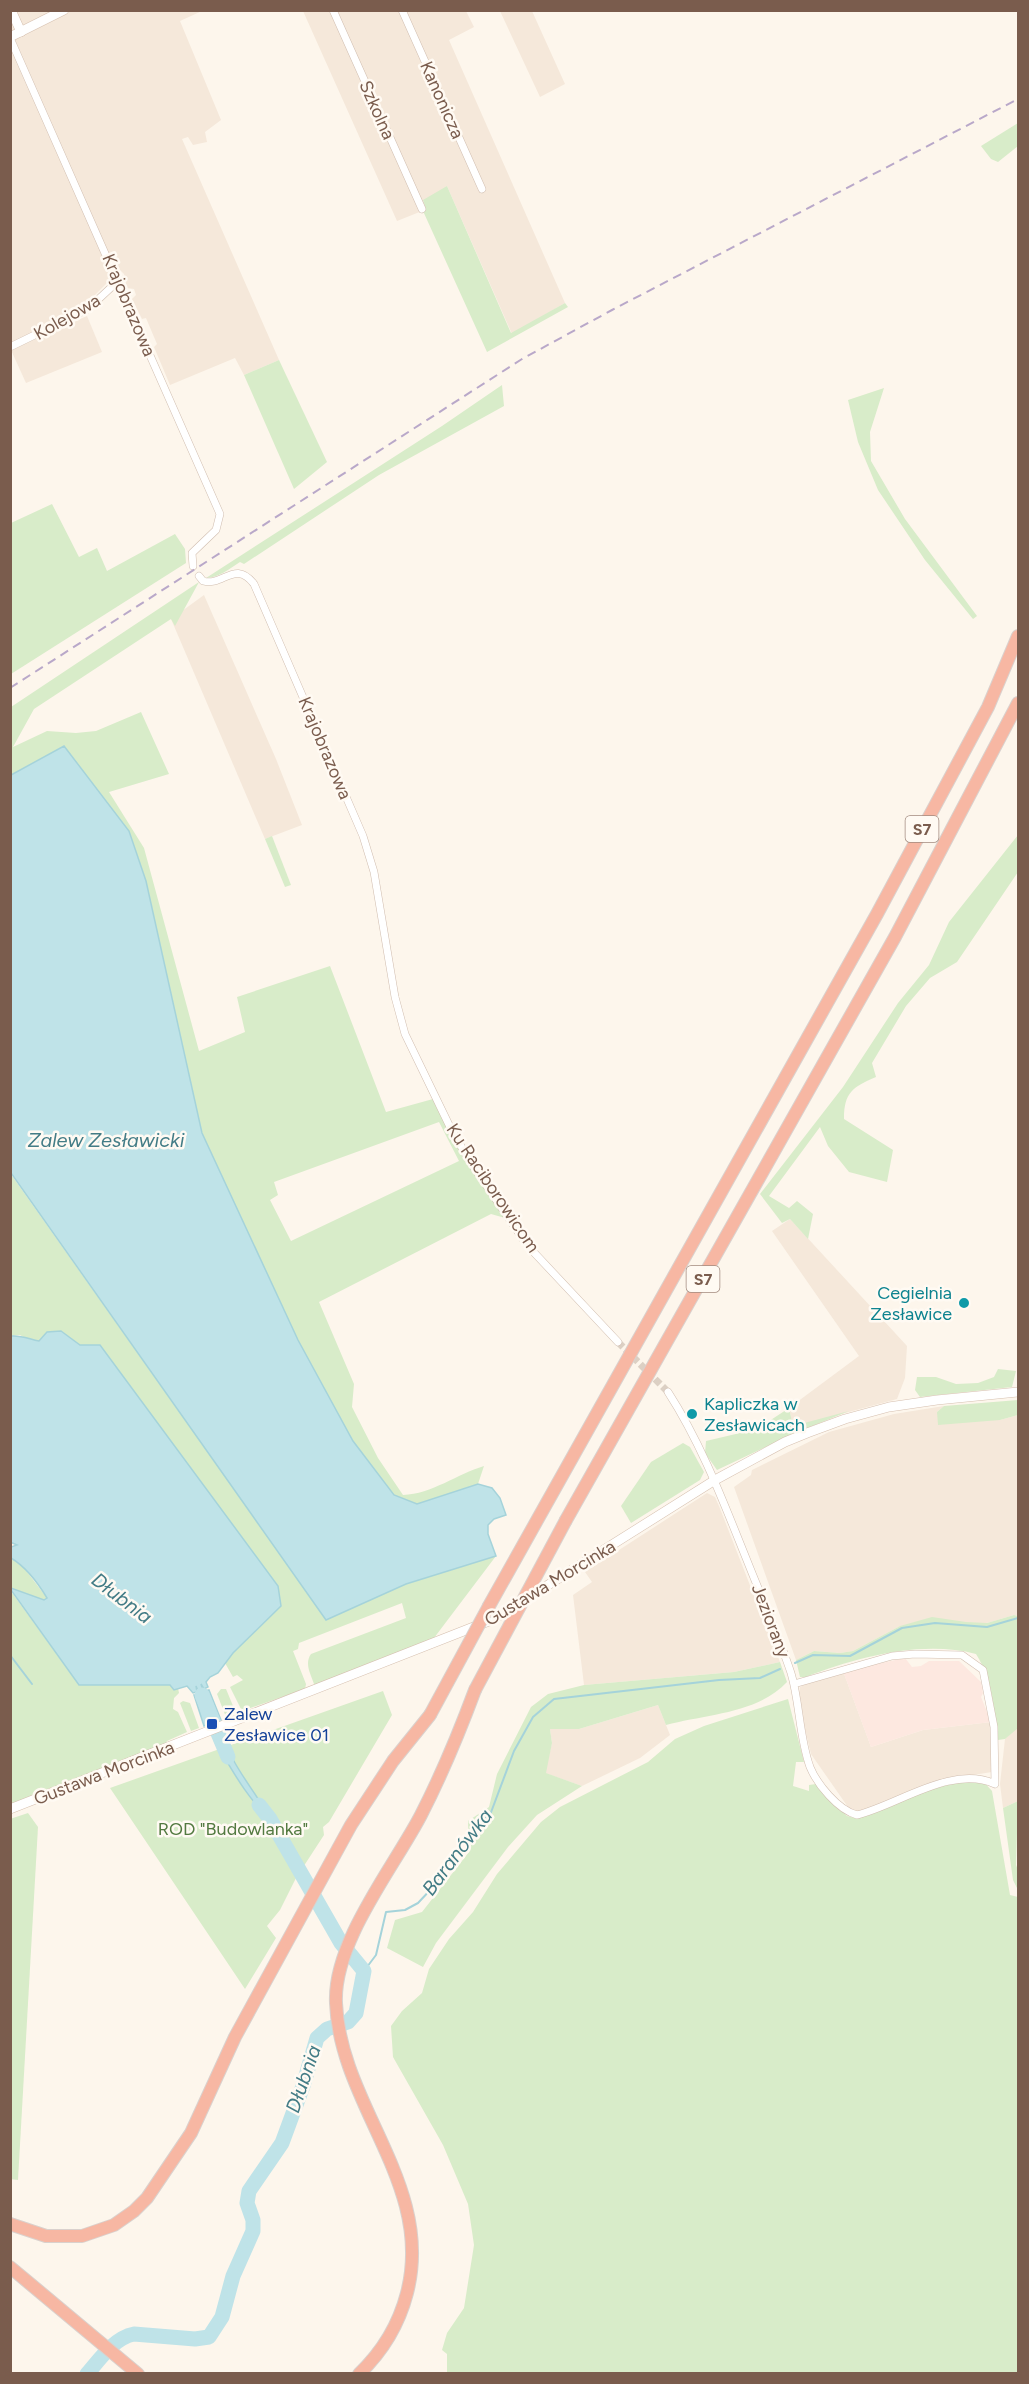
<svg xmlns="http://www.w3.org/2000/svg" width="1029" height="2384" viewBox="0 0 1029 2384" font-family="Figtree,sans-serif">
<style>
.residential{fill:#f5e8da}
.commercial{fill:#fde8e0}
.green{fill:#d8ecc9;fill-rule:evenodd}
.water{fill:#bfe3e8;stroke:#a5d3da;stroke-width:1.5}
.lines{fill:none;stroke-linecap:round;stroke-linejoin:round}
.stream{stroke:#a5d3da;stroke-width:2}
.river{stroke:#bfe3e8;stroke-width:15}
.street-tunnel{stroke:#dcd0c4;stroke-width:7;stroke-dasharray:7 3.5;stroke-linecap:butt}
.street-casing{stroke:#d1beb0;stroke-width:8}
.secondary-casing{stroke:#d6c0b0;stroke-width:10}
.highway-casing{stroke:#dad1cd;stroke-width:14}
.street{stroke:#fff;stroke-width:7}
.secondary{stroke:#fff;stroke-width:9}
.highway{stroke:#f7b7a3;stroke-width:12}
.rail{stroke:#b9a8c9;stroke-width:2;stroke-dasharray:9 6;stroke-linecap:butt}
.highway-bridge-casing{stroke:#dad1cd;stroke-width:14;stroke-linecap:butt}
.highway-bridge{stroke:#f7b7a3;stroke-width:12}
.culture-dot{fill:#0f9aa8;stroke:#fffaf3;stroke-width:2}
.transit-dot{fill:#1a4fb4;stroke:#fffaf3;stroke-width:2}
.labels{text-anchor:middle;stroke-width:5;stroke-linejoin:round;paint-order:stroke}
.shield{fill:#fffaf3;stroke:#a28b7f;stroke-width:1.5}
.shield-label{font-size:16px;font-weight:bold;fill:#7a5c4d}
.street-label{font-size:18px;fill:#7a5c4d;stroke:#fffaf3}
.culture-label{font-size:18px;fill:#0d838f;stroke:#fffaf3;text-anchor:end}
.transit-label{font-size:18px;fill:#164399;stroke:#fffaf3;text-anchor:start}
.park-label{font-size:18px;fill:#537a41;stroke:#fffaf3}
.water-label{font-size:20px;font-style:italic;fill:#437c86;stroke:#fffaf3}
</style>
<rect width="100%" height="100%" fill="#fdf6ec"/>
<g class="residential">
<path d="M10,11H202L180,21L221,120L205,132L207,142L193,145L188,137L182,139L279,360L244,375L235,358L170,385L154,347L157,344L154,337L146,318L142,319L132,299L136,295L134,289L127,288L124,274L120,270L83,307L64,319L11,343Z"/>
<path d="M303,11H466L474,27L449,40L565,303L512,334L447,186L427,209L397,221Z"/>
<path d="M500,11H532L565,84L540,97Z"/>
<path d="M87,316L102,352L26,383L11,350Z"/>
<path d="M204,595L276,759L302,825L265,839L171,619Z"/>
<path d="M790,1219L907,1346L905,1378L897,1399L793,1427L789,1408L859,1356L772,1231Z"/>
<path d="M944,1406L937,1412L1000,1420L1018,1415V1616L1014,1615L987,1623L900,1626L853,1651L840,1653L814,1651L796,1660L734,1487L751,1475L752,1470L829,1432L894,1414Z"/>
<path d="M707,1493L715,1497L719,1506L780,1662L734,1672L584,1685L573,1595L592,1582L585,1572Z"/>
<path d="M843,1671L871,1747L923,1730L991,1722L992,1772L947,1779L858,1812L848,1807L811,1754L798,1701L800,1687L815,1679Z"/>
<path d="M658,1705L670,1735L640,1758L582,1786L545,1773L552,1743L550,1729H579Z"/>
<path d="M1016,1728H1018V1801L1003,1808L1000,1784L1005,1739Z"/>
</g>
<path class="commercial" d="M905,1658L912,1667L921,1666L929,1661H959L981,1682L983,1693L981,1697L991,1722L923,1730L871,1747L843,1671Z"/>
<g class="green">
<path d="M1018,123V146L998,162L991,159L981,146Z"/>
<path d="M447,186L511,333L565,303L568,307L487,352L423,211L426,209L423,200Z"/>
<path d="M279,360L327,462L294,489L244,375Z"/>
<path d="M502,385L504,406L379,475L244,564L240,562C229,569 218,578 206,578L442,426Z"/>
<path d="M884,388L870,432L871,461L905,519L977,616L973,619L925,560L878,490L858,442L848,400Z"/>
<path d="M52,504L79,557L97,548L107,571L175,534L185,549L186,563L11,674V523Z"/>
<path d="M199,582L175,626L171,619L34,709L13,747L47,731L76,733L96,731L141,712L169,774L109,792L144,848L199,1051L245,1032L237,997L330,966L386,1112L433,1099L464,1159L505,1218L491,1214L319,1302L354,1384L352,1407L378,1458L403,1495C432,1494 457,1474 484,1466L478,1484L417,1504L394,1495L353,1441L298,1340L202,1133L146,881L129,831L64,746L11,775V707ZM439,1122L459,1161L291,1241L270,1200L278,1195L274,1182Z"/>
<path d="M1018,835V872L957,962L930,978L906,1006L872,1063L876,1077C853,1087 844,1092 844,1119L893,1150L887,1182L849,1172L828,1146L820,1127L769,1196L789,1208L797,1201L813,1214L808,1239L790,1219L782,1223L760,1194L843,1087L898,1003L929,965L949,922Z"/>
<path d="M272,836L291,885L285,887L265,839Z"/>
<path d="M10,1173L326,1619L406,1584L496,1556L434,1638L317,1685L314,1684C311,1674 304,1664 311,1654L406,1618L402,1603L299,1643L298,1649L293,1651L306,1684L305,1689L242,1711L230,1687L243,1680L237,1675L233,1677L225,1663L233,1653L80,1345L61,1331L39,1341L27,1339L20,1335L11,1336Z"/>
<path d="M998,1369L1016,1371L1012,1387L920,1397L915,1390L917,1377H936L956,1384L978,1383L994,1377Z"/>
<path d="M1018,1400V1415L1000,1420L938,1425L937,1412L944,1406Z"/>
<path d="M789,1408L793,1426L849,1411L793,1434L717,1470L705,1453L706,1441L757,1429Z"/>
<path d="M683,1443L690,1447L704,1472L700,1480L631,1523L621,1506L651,1462Z"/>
<path d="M11,1558L21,1564L47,1598L44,1600L11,1588Z"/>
<path d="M10,1590L79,1685H170L174,1690L178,1688L179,1693L174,1698L173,1709L178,1712L187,1732L167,1741L165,1745L11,1805Z"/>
<path d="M1014,1615L1018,1616V1728L1005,1739L998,1740C994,1710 993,1681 976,1654C922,1640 857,1657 806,1677H800L796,1660L814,1651L840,1653L853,1651L900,1626L932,1617L966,1622L987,1623Z"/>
<path d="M780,1662L787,1682C757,1714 706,1714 666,1725L658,1705L579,1729H550L552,1743L546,1773L582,1786L537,1815L508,1847L436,1943L423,1967L387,1948L395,1920L422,1912L469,1852L468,1821L489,1807L497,1774L531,1707L548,1694L584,1685L734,1672Z"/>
<path d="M221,1689H226L236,1713L226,1717L217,1694Z"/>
<path d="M383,1691L392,1715L329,1822L323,1827L324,1835L296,1878L280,1910L267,1926L276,1938L245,1989L110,1788Z"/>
<path d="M788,1699L804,1762H796L793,1786L809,1791V1785L816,1784L847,1816L855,1818C897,1802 939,1781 983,1781L992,1791L1010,1895L1018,1897V2373H447V2354L442,2350L447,2333L464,2308L474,2245L468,2204L443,2145L393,2057L391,2026L402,2011L422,1993L429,1969L449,1939L473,1912L497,1874L541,1822L560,1807L648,1762L675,1739L704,1726Z"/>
<path d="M183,1701L190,1703L199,1728L191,1731L180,1703Z"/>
<path d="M1018,1801L1016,1865L1018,1870V1890L1013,1880L1003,1808Z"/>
<path d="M28,1813L38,1827L18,2180L10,2179V1819Z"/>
</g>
<g class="water">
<path d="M64,746L129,831L146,881L202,1133L298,1340L353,1441L394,1495L417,1504L478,1484L492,1488L500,1498L506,1515L494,1519L488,1525V1534L496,1556L406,1584L326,1620L11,1173V775Z"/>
<path d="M61,1331L80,1345H100L278,1586L281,1606L233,1653L218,1673L210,1677L206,1682L208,1687L204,1689L201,1684L203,1691L199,1693L196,1686L197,1692L193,1693L187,1686L174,1690L170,1685H79L11,1590V1588L44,1600L47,1598C38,1583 26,1567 11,1558V1547L17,1545L10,1542L11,1336C21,1335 29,1339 39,1341L47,1332Z"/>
<path d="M209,1690L221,1720L204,1726L194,1695H204L214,1720L205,1691Z"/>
<path d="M224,1736C231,1766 256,1791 270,1819C246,1797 231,1768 214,1740Z"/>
</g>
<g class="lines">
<g class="stream">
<path d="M10,1655L32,1684"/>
<path d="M795,1663L813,1655L850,1656L902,1628L935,1623L987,1627L1018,1618"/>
<path d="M364,1971L376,1955L386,1912L405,1910L418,1903L433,1887L475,1824L490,1815L514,1751L533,1717L554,1699L719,1680L760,1678L780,1669"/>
</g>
<g class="river">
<path d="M202,1695L228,1757"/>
<path d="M87,2374C100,2359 114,2338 134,2334L195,2339L209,2337L222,2317L233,2276L253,2231V2220L247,2203L249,2191L282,2143L303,2086L317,2038L327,2029L348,2022L356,2013L364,1971L341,1943L270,1819L259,1805"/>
</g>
<path class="street-tunnel" d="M618,1342L668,1392"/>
<g class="street-casing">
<g id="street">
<path d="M333,10L422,209"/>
<path d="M402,10L482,189"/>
<path d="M10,38L220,514L216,530L192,553L193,566"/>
<path d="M10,347L88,309L119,280"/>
<path d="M199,576L203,581C223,587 235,559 254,584L363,836L374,872L395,997L405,1034L451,1129L469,1160L527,1245L618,1342"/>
<path d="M668,1392C701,1443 723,1501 746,1558C761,1596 778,1634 791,1673C800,1703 799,1737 810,1767C817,1784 838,1810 857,1815C898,1805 952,1764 995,1784L994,1727L983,1670L962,1655L915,1654L892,1656L794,1684"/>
</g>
</g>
<g class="secondary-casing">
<g id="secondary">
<path d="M11,10L21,32"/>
<path d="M10,37L64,10"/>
<path d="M10,1809L494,1619L715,1480L785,1442L807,1433L845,1419L889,1407L937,1400L1018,1392"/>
</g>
</g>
<g class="highway-casing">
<g id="highway">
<path d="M566,1520L895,937L1018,703"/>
<path d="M489,1606L877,914L988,707L1018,636"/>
<path d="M10,2224L46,2236H82L114,2225L134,2211L147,2198L191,2133L235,2037L351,1825L393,1761L430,1715"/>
<path d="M10,2267L138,2374"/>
<path d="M359,2374C382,2352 399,2324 407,2293C435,2185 340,2106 336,2003C333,1942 394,1867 421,1815C442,1774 459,1733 475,1690"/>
</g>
</g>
<use href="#street" class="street"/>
<use href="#secondary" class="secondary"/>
<use href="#highway" class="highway"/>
<path class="rail" d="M10,688L522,359L612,310L1018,99"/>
<g class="highway-bridge-casing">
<g id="highway-bridge">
<path d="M475,1690L566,1520"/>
<path d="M430,1715L489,1606"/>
</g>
</g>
<use href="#highway-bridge" class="highway-bridge"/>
</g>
<g class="culture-dot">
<circle cx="964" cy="1303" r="6"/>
<circle cx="692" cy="1414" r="6"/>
</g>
<rect class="transit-dot" x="206" y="1718" width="12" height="12" rx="3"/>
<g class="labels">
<g class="shield">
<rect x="905.5" y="816" width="33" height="26" rx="4.5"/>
<rect x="686.5" y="1266" width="33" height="26" rx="4.5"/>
</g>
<g class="shield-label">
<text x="922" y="835">S7</text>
<text x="703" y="1285">S7</text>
</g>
<g class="street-label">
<text transform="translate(442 100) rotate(66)" y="6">Kanonicza</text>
<text transform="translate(377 110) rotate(66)" y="6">Szkolna</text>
<text transform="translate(129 305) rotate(67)" y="6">Krajobrazowa</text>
<text transform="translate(67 317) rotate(-30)" y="6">Kolejowa</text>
<text transform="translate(325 748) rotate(67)" y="6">Krajobrazowa</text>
<text transform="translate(493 1188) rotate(56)" y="6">Ku Raciborowicom</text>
<text transform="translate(550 1583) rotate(-31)" y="6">Gustawa Morcinka</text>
<text transform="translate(771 1621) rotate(69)" y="6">Jeziorany</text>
<text transform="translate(104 1773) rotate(-21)" y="6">Gustawa Morcinka</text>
</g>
<g class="culture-label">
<text x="952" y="1299">Cegielnia<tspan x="952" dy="21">Zesławice</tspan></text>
<text x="704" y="1410" text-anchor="start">Kapliczka w<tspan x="704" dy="21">Zesławicach</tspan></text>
</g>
<g class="transit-label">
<text x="224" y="1720">Zalew<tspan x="224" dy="21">Zesławice 01</tspan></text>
</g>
<g class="park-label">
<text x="233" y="1835">ROD "Budowlanka"</text>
</g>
<g class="water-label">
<text x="106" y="1147">Zalew Zesławicki</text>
<text transform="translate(122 1598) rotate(37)" y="7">Dłubnia</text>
<text transform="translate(457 1852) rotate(-53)" y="7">Baranówka</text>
<text transform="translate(303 2079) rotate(-71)" y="7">Dłubnia</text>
</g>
</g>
<rect width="1029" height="2384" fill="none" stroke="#7a5c4d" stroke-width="24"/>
</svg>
